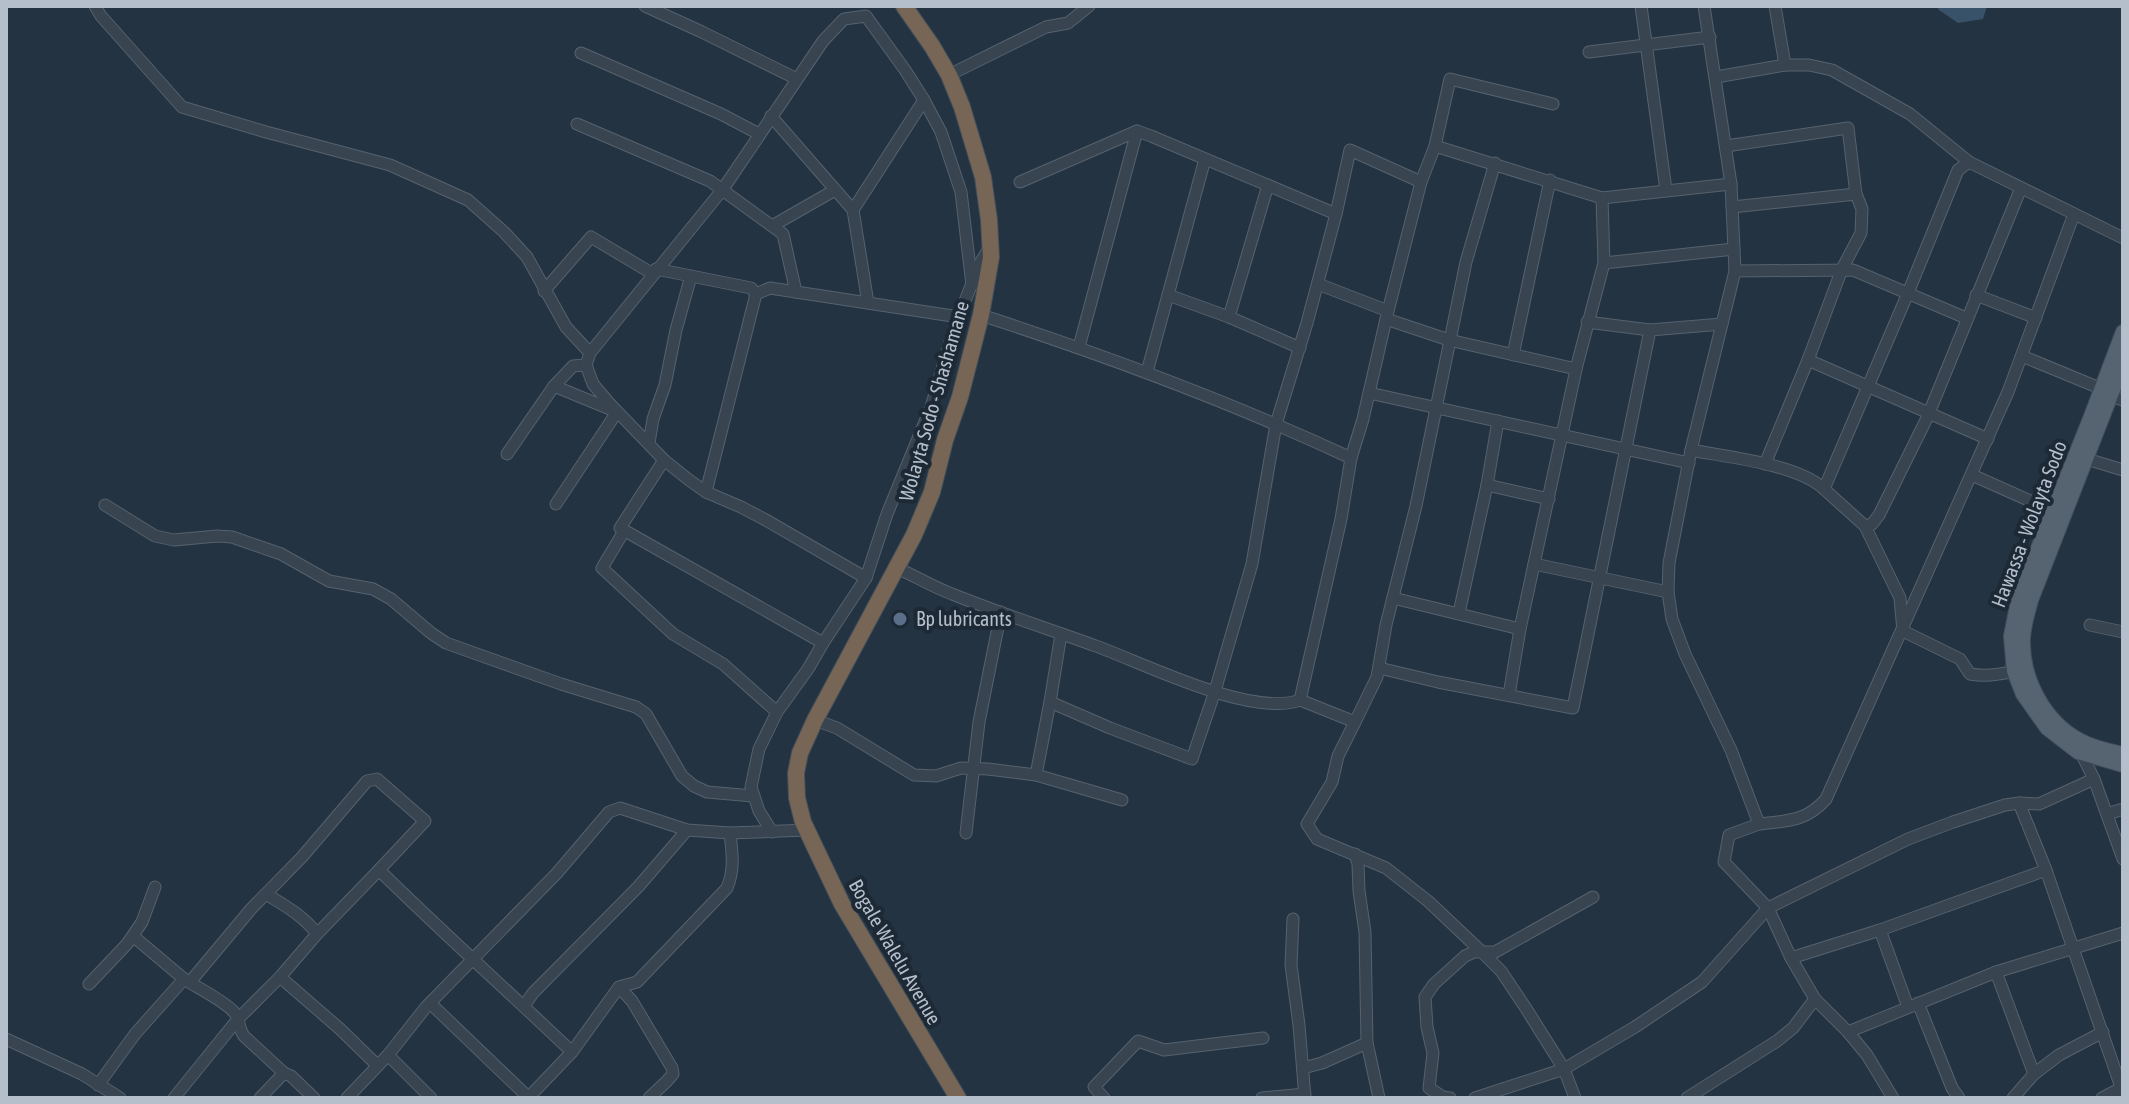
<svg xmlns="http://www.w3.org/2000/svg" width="2129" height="1104" viewBox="0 0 2129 1104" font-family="'Asap Condensed',sans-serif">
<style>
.water{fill:#38526a}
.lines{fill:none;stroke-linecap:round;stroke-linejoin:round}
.minor-casing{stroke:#56626e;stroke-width:13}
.major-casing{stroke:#44505c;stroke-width:16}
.highway-casing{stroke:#434f5b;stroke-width:18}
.minor{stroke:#384450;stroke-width:11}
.major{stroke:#566370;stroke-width:14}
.highway{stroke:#765;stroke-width:16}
.service-dot{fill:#5c6f8a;stroke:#1d2935;stroke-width:3}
.labels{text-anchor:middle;stroke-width:8;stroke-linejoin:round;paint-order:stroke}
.street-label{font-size:20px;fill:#b4bfcb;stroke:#1d2935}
.poi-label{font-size:20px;fill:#b4bfcb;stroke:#1d2935;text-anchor:start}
</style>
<rect width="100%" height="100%" fill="#243341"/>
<path class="water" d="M1937,6H1987L1983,19L1958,23L1939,10Z"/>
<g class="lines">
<g class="minor-casing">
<g id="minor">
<path d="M95,6L101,16L182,107L266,132L390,165L468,200L504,232L527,257L566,327L590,353"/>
<path d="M645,6L702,32L797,79"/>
<path d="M1641,6L1666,190"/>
<path d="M1704,6L1731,184L1735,271L1691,450L1669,563L1668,592L1672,619L1685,654L1731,750L1759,824L1729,835L1724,862L1768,908L1791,958L1815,999L1848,1032L1867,1055L1893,1098"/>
<path d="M1775,6L1785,65"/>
<path d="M1589,52L1710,37"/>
<path d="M581,53L721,114L759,134"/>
<path d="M949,75L1046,27L1068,23L1089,6"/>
<path d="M1716,77L1785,65H1809L1832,70L1910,114L1969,162L2123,238"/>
<path d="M771,116L853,210L868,303"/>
<path d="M577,124L710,181L783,234L796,292"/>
<path d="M1435,146L1450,79L1553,104"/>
<path d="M1726,146L1848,128L1856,194"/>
<path d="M1969,162L1958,170L1908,293L1824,489L1865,526L1900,598L1903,631L1960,659L1970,674C1986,677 1999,675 2014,671"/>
<path d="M1020,182L1137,131L1151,136L1336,214L1350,150L1421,182L1435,146L1602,198L1731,184"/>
<path d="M1421,182L1386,319L1449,340L1576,369"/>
<path d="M1732,207L1856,194L1862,209L1861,233L1842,269L1808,360"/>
<path d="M853,210L924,100"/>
<path d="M772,226L835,190"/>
<path d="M1604,263L1734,249"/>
<path d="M656,269L751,288L756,294"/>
<path d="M1735,271L1853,270L1966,318"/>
<path d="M1318,284L1388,311"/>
<path d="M544,291L591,237L653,274"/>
<path d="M1168,295L1229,317L1300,348"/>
<path d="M1976,295L2036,318"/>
<path d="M981,315C1107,356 1231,402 1351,458"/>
<path d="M1229,317L1268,185"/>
<path d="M1386,319L1363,419L1351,458L1341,519L1300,700L1355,722L1338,756L1332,782L1307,824L1317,839L1386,868L1428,901L1483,953L1501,971L1527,1010L1564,1069L1575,1098"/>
<path d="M1587,322L1650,330L1722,324"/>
<path d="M1079,347L1137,131"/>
<path d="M1513,355L1550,180"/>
<path d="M2022,356L2102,389"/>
<path d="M1147,372L1205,159"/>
<path d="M554,386L617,412L556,504"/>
<path d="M1369,393L1689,463"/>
<path d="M2111,396L2123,400"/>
<path d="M649,443L653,419L665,385L676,330L691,276"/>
<path d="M1691,450C1727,457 1797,464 1824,489"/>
<path d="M507,454L554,386L573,366L586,365"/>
<path d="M2080,457L2123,470"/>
<path d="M664,460L620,528L823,643"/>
<path d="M1765,464L1808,360L1988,439"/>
<path d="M1972,475L2053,511"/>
<path d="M1487,485L1549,499"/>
<path d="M706,492L756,294L770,288L959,317"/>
<path d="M105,505L155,536L174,540L217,536L232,537L281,554L329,581L373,589L391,599L431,633L446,643L561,684L636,707L646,714L682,776L694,786L707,792L753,796"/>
<path d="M1865,526L1872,524L1879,515L1927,418L2021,188"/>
<path d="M624,531L602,568L673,634L723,664L777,712"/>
<path d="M1534,564L1668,592"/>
<path d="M897,568C915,576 933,587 952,594C999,613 1049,629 1096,646C1145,664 1252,718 1300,700"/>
<path d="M866,578L764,519L741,507L706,492L689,480L664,460L610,404L593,384L586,365L590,353L723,189L823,41L844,19L866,16L905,70L924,100L941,132L961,192L972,285"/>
<path d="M1393,598L1520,629"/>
<path d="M1459,613L1487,485L1498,421"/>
<path d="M2090,625L2123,632"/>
<path d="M1379,668L1438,682L1573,708L1650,330"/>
<path d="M1509,695L1520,629L1577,365L1604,263L1602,198"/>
<path d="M1050,702L1061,634"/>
<path d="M815,720L837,728L914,775L936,776L961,768L988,769L1036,775L1050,702L1110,728L1192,759L1215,691L1252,564L1276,424L1307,323L1336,214"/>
<path d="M1355,722L1377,677L1386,625L1416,506L1466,262L1495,163"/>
<path d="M2079,749L2094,779L2123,859"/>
<path d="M1036,775L1122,800"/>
<path d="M2019,803L2039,804L2094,779"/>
<path d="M2107,814L2123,809"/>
<path d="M1759,824C1788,821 1807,821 1826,799L2008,392L2074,214"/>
<path d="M772,832L759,811L751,787L759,749L777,712L808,669L823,643L866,578L887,514L931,407L953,332L979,265L988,250"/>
<path d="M966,833L979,722L1001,612"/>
<path d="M266,894C284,905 304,916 317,934"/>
<path d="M1293,919L1291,965L1299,1025L1305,1098"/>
<path d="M1880,930L1908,1007"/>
<path d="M133,936L184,979"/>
<path d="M1791,958L1880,930L2046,870"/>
<path d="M1996,972L2034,1074"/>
<path d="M280,977L340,1029L377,1065"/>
<path d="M190,982L251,909L302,857L367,781L377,779L425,821L379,870C442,932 508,991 572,1052"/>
<path d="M89,984L127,944L142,922L155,887"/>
<path d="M619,987L632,1001L672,1068L673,1074L667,1081L649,1098"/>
<path d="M430,1003L529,1098"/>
<path d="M1918,1003L1952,1088L1959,1098"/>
<path d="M524,1006L533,993L638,887L687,830"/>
<path d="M1848,1032L1996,972L2123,933"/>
<path d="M6,1039L82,1074L120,1098"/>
<path d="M1367,1043L1379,1098"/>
<path d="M388,1055L431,1098"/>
<path d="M1303,1068L1322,1063L1367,1043L1365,932L1359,891L1358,864L1355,854"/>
<path d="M98,1085L135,1034L184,979C198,988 223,1000 234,1012C240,1019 238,1028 244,1036L284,1073"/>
<path d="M174,1098L238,1019L280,977L317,934L379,870"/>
<path d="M260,1098L284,1073L291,1076L314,1098"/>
<path d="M347,1098L388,1055L426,1007L557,873L609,812L620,808L687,830L730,833L807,830"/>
<path d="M528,1098L572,1052L619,987L637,982L727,888C735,869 732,852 730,833"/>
<path d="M1104,1098L1094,1087L1138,1041L1164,1050L1263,1038"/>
<path d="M1262,1098L1305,1094"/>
<path d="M1450,1098L1443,1097L1429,1088L1433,1053L1427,1027L1425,997L1434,984L1465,956L1474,952H1495L1593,897"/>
<path d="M1475,1098L1564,1069L1635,1027L1702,982L1768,908L1908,839L1953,822L2005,805L2019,803L2046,870L2123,1093"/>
<path d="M1687,1098L1777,1041L1793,1028L1815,999"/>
<path d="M2013,1098L2034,1074L2059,1055L2103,1032"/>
<path d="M2102,1098L2123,1087"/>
</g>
</g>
<g class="major-casing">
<g id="major">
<path d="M2123,332L2090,419L2019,596L2011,636L2014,671L2023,694L2047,728L2078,752L2123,765"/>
<path d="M2123,364L2031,600C2028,612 2024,624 2023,637C2021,678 2044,722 2081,741C2094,748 2109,751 2123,754"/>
</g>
</g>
<g class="highway-casing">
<path id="highway" d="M904,6L932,46L949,75L962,107L983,177L989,220L991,257L981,315L960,397L945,440L932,492L914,535L815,720L800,753L796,773L797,798L803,822L842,904L958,1098"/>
</g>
<use href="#minor" class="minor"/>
<use href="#major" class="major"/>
<use href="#highway" class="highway"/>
</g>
<circle class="service-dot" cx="900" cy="619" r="8"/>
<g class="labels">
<g class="street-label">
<text transform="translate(934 401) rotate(-74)" y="7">Wolayta Sodo - Shashamane</text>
<text transform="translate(2029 524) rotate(-69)" y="7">Hawassa - Wolayta Sodo</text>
<text transform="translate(895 952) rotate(60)" y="7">Bogale Walelu Avenue</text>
</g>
<g class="poi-label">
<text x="916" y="626">Bp lubricants</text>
</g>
</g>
<rect width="2129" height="1104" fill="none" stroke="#b4bfcb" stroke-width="16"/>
</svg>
